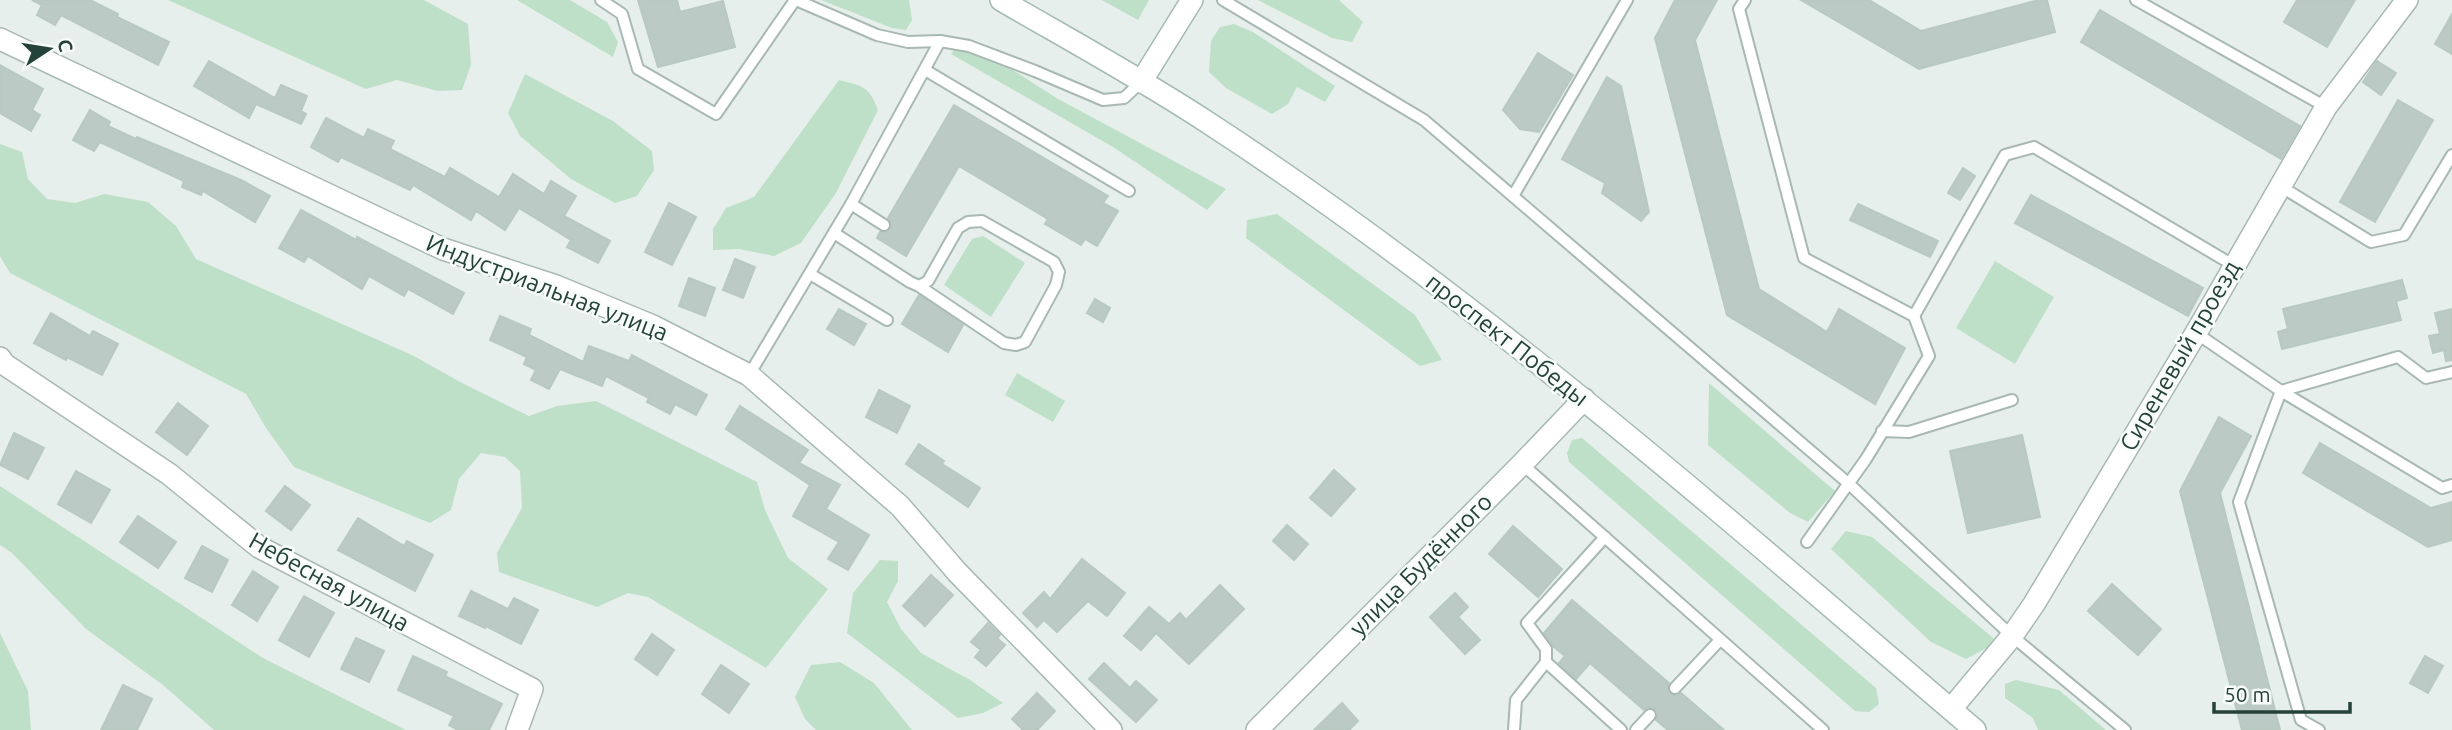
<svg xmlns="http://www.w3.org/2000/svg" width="2452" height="730" viewBox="0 0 2452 730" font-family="Ubuntu,sans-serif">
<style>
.green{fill:#bfe0c8}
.building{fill:#bbcac4;stroke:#b8c9c2;stroke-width:2}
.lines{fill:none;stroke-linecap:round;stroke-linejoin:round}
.service-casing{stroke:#a8b8b2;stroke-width:14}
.minor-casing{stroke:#a8b8b2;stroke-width:24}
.secondary-casing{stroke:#a4bbb3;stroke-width:24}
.service{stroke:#fff;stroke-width:10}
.minor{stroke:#fff;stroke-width:21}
.secondary{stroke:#fff;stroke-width:21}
.labels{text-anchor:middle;stroke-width:5;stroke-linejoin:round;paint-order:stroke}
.street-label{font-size:24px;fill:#24423a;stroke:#f7fbf9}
</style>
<rect width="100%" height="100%" fill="#e6efeb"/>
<g class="green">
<path d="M168,0H424L468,24L471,65L462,90L438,91L397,80L366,89Z"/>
<path d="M517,0H570L607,22L618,42L613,57Z"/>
<path d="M821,0H909L912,20L906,30L892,28Z"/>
<path d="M1102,0H1149L1138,20Z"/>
<path d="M1258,0H1339L1363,22L1352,42L1332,38Z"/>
<path d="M1234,24L1253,32L1335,86L1325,102L1297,87L1288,104L1272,114L1226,88L1209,72L1211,41L1220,27Z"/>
<path d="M963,38L1058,99L1226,189L1207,210L1113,147L951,54Z"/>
<path d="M525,74L613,121L652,151L654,170L637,196L615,203L571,179L520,136L508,113Z"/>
<path d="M839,80C863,86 869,86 878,110L836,193L801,243L774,256L739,249L713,250V229L726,208L754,197Z"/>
<path d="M0,144L22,152L28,179L47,199L75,203L104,194L148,202L176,226L196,259L414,356L460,382L529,416L557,406L596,401L757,482L765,510L788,558L828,589L766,668L648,597L628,593L597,607L499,572L497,553L522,508L520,471L505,457L481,453L459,479L451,510L430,523L294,467L266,428L246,394L10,273L0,256Z"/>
<path d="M1277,214L1415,315L1442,360L1420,366L1246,238L1247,220Z"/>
<path d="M983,236L1025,263L991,317L944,285L972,239Z"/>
<path d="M1995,261L2054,297L2015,364L1956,328Z"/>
<path d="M1017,373L1065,401L1053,422L1005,395Z"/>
<path d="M1709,383L1835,491L1808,522L1790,513L1708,445Z"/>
<path d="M1582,438L1876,688L1879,704L1869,712L1855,711L1569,462L1567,453L1572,440Z"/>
<path d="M0,486L263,658L406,730H214L163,685L86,629L12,553L0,545Z"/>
<path d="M1846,531L1872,537L1998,642L1966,659L1931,642L1831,549Z"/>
<path d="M880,560L898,561V581L887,602L901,629L921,653L970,680L1003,703L983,713L958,718L847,633L853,593Z"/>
<path d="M0,633L28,691L31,730H0Z"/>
<path d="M840,662L874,683L912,730H816L805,719L795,697L811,665Z"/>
<path d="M2016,680L2059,690L2106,730H2038L2033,718L2005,698V684Z"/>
</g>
<g class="building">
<path d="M32,0H90L118,14L117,17L169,42L158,65L61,15L55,25L37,15L42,5Z"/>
<path d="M638,0H677L680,12L723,1L735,47L658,67Z"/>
<path d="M1675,0H1717L1695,40L1759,289L1827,332L1839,309L1905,348L1875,404L1727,315L1655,38Z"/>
<path d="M1801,0H1869L1921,31L2039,0H2047L2055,32L1919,69Z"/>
<path d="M2297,0H2355L2327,47L2284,22Z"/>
<path d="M2100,10L2300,126L2281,159L2081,42Z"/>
<path d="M2452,14V54L2435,44Z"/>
<path d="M1538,53L1573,75L1539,132L1520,129L1503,110Z"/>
<path d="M209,61L275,98L281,85L307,96L301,111L306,114L301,124L256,104L249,118L194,86Z"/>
<path d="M2377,61L2396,73L2381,95L2363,82Z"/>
<path d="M0,65L43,89L32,110L40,115L31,131L0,113Z"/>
<path d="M1607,77L1621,86L1649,212L1641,221L1602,193L1605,183L1562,159Z"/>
<path d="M2398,100L2433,120L2375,222L2340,202Z"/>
<path d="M954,105L1108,196L1103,203L1118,211L1097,246L1085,239L1081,245L1045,224L1048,219L959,166L906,256L877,238L880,232H887L891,229V222L888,218Z"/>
<path d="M90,110L110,122L108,126L136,139L137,137L241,180L270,196L255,222L203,191L201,195L182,187L184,181L100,142L94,151L73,140Z"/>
<path d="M326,118L364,138L368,129L394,141L390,149L445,177L450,168L499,197L513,174L544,194L551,181L576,196L564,216L610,241L598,263L567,247L571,240L519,208L505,230L476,211L471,220L413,185L410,190L341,157L338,162L311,147Z"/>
<path d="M1963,168L1975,176L1960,200L1948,193Z"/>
<path d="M2031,195L2203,288L2188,316L2015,223Z"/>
<path d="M669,203L696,217L672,265L645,252Z"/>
<path d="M1858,204L1938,241L1930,257L1850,220Z"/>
<path d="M301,210L356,240L357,237L464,293L453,314L408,289L404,296L369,276L362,289L308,256L304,262L279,248Z"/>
<path d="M735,259L755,267L743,298L723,290Z"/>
<path d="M689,278L715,288L705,316L679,306Z"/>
<path d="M2402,280L2407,298L2396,301L2401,320L2282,349L2278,332L2288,329L2283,309Z"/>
<path d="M919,295L963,325L948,352L902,324Z"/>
<path d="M1095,299L1110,308L1103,322L1087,313Z"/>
<path d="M839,309L866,324L854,345L827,329Z"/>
<path d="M2452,309V360L2446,361L2444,350L2433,353L2429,336L2440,334L2435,313Z"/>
<path d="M51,313L90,336L93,331L118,344L102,375L67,357L66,360L34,343Z"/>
<path d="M500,316L531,329L529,335L583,362L589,346L629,361L632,355L707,395L696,415L675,404L670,414L647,402L649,398L606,376L602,386L560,369L549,389L531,380L536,370L524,364L527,357L490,340Z"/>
<path d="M879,390L910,406L897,433L866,417Z"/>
<path d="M178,403L208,426L187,455L156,432Z"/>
<path d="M740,406L808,450L799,463L840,485L826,509L869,535L848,570L828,559L839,542L793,516L810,485L726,429Z"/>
<path d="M2219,417L2251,436L2220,493L2280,730H2242L2180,491Z"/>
<path d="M14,433L44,448L28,479L0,465Z"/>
<path d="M2022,435L2040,517L1968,533L1950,451Z"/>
<path d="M2320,443L2431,508L2452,502V540L2428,547L2303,473Z"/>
<path d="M919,444L944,461L942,464L980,488L968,507L906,464Z"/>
<path d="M1334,470L1355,489L1331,516L1310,498Z"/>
<path d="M76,471L110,490L91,523L58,504Z"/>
<path d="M285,486L310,505L291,530L266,511Z"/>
<path d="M138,516L176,542L158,568L120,542Z"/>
<path d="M358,518L404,546L407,541L433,555L415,591L338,550Z"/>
<path d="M1287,525L1308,544L1294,560L1273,541Z"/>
<path d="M1513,526L1562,569L1538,597L1489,554Z"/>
<path d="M202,546L228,560L212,592L185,578Z"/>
<path d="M1082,559L1125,593L1107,616L1088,601L1057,632L1044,620L1037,627L1023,613L1044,592L1050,599Z"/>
<path d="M253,571L278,587L257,621L232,605Z"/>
<path d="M931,575L953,595L925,626L903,606Z"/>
<path d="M2112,584L2161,629L2138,655L2088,611Z"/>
<path d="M1220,585L1244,609L1189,664L1156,633L1141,650L1124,636L1149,607L1169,624L1180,613L1186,620Z"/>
<path d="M471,591L508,609L514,598L538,610L521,644L486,626L485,628L459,616Z"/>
<path d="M1455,593L1468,607L1458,617L1480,640L1465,654L1430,617Z"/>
<path d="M304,596L334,613L309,657L279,640Z"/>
<path d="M1572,600L1669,683L1667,690L1670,694L1677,696L1681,693L1724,730H1668L1656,720L1658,713L1655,709L1648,707L1644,710L1590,663L1576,679L1559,663L1565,656L1553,646L1544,633Z"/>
<path d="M988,623L1000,635L997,638L1005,645L986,666L975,657L981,650L971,642Z"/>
<path d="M652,634L674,650L657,675L635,659Z"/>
<path d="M356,638L384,651L369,682L341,669Z"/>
<path d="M413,656L447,672L445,676L502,704L489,730H458L449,725L454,716L398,690Z"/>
<path d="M2425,656L2443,666L2428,693L2410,683Z"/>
<path d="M1104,663L1130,688L1136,681L1157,700L1136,722L1089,679Z"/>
<path d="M721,665L749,684L729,713L702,694Z"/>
<path d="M123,685L152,699L137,730H101Z"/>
<path d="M1037,693L1055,711L1037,730H1023L1012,719Z"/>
<path d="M1342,703L1358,721L1349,730H1314Z"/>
</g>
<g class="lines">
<g class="service-casing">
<g id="service">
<path d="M601,0L622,14L638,69L716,114L795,0"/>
<path d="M796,0L877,35L908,42L940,41L969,46L1035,71L1103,100L1124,98L1141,82"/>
<path d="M1223,0L1424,120L1848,483L2012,636L2125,730"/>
<path d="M1745,0L1739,9L1804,258L1914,316L1929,356L1866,459L1807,542"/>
<path d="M2136,0L2326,107"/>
<path d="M925,70L1129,191"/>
<path d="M2280,186L2371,242L2404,235L2452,155"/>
<path d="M1513,196L1627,0"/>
<path d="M851,204L884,225"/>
<path d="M834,233L910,282L919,286L928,281L958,228L968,222L982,221L1054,262L1059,272L1056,285L1025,342L1016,345L1004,343L919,286"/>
<path d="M810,274L887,320"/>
<path d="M1914,316L2005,155L2034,147L2233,265"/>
<path d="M2196,333L2281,391L2239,502L2301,720L2319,730"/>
<path d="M749,375L851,204L940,41"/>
<path d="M2281,391L2442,488L2452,485"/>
<path d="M2281,391L2398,357L2426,378L2452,372"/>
<path d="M1882,431L1909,432L2012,400"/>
<path d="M1522,464L1823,730"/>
<path d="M1605,537L1527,623L1546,649V662L1621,730"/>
<path d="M1675,688L1720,640"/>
<path d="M1514,730L1516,700L1546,662"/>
<path d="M1636,730L1650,715"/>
</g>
</g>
<g class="minor-casing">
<g id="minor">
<path d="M0,39L443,249L556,286L653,326L749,375L900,506L957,572L1111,730"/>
<path d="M0,358L4,364L169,474L259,547L532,689L517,730"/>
<path d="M1951,709L2012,636L2034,604L2196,333L2326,107L2407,0"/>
<path d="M1257,730L1522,464L1584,399"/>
</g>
</g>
<g class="secondary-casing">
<g id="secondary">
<path d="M1001,0C1070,40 1140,78 1207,122C1481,300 1727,519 1975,730"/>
<path d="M1141,82L1192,0"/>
</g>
</g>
<use href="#service" class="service"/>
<use href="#minor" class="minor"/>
<use href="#secondary" class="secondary"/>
</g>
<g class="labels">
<g class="street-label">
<text transform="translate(547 288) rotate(21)" y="8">Индустриальная улица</text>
<text transform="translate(1507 340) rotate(38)" y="8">проспект Победы</text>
<text transform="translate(2180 356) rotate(-60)" y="8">Сиреневый проезд</text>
<text transform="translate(1421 565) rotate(-45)" y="8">улица Будённого</text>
<text transform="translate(329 582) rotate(29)" y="8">Небесная улица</text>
</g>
</g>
<g transform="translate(49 49) rotate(78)" stroke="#f7fbf9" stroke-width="5" paint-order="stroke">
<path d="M0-5L12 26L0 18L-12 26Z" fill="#24423a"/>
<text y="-10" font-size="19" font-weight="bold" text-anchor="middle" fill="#24423a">С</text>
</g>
<path d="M2214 702v10h136v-10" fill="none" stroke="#24423a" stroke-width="3.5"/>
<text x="2224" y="702" font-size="21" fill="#24423a" stroke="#f7fbf9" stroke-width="5" paint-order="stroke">50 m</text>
</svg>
